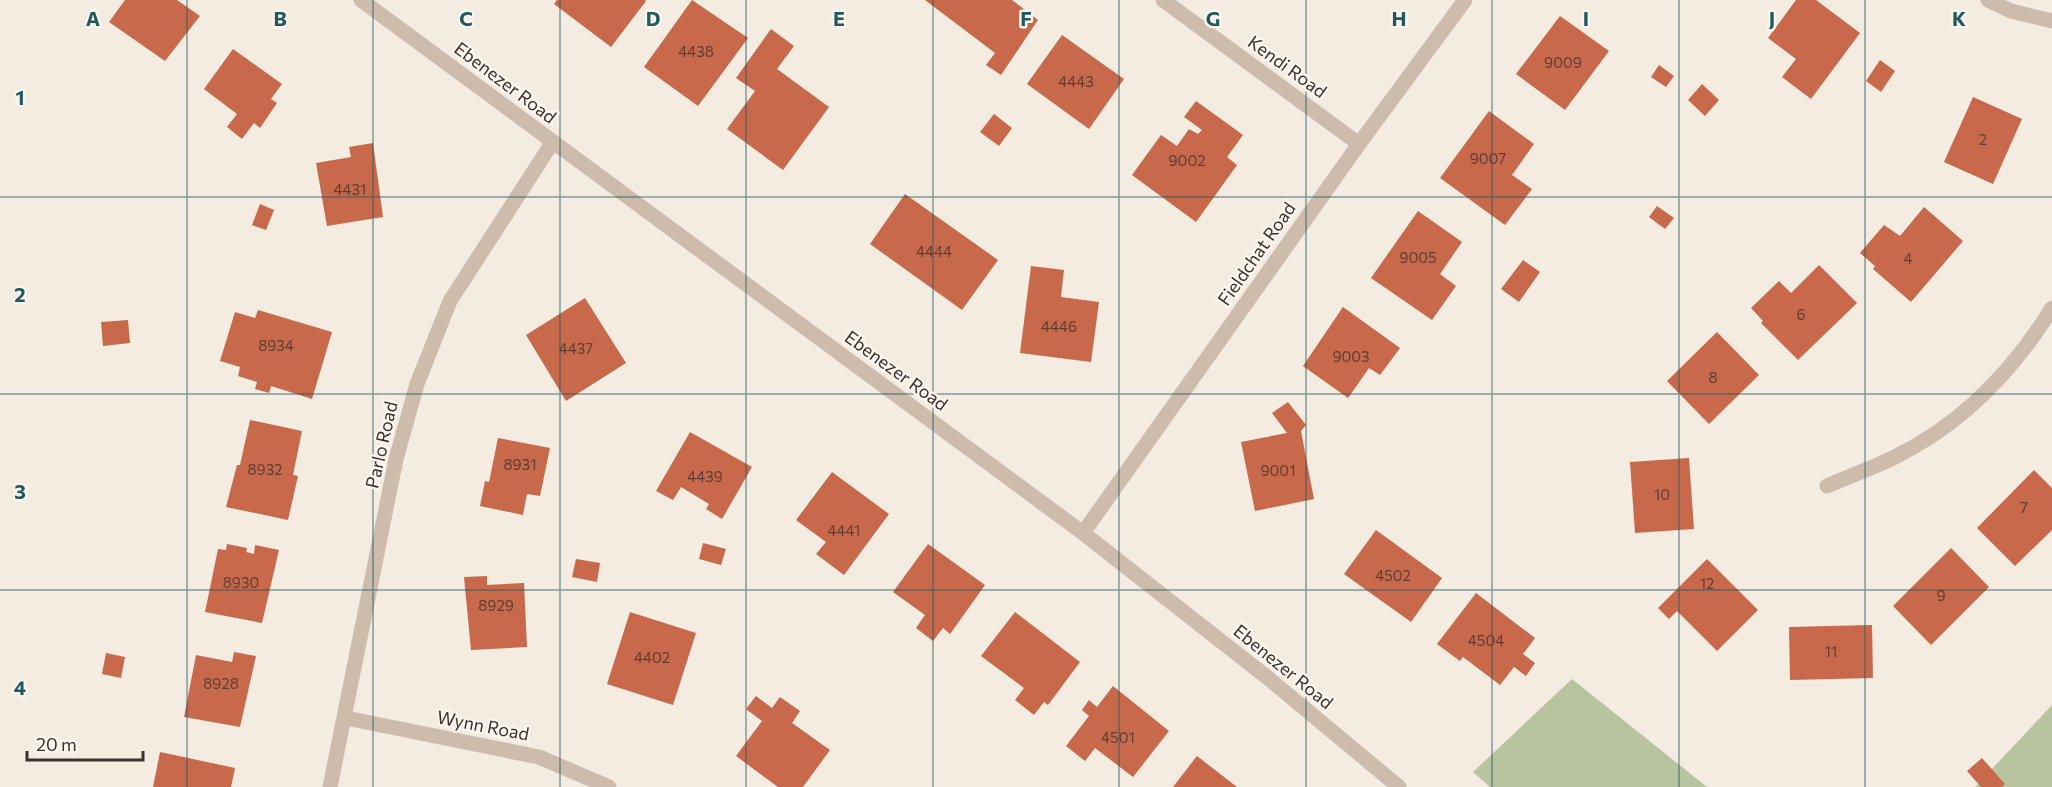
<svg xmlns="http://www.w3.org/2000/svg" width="2052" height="787" viewBox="0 0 2052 787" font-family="Commissioner,sans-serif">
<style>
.green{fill:#b8c4a0}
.building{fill:#c8694b}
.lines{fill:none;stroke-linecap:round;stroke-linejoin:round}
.minor{stroke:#cdbbac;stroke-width:15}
.grid{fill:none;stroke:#1f5a5e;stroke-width:1.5;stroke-opacity:0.55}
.labels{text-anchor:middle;stroke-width:5;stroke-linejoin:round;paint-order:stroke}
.number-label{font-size:15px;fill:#5e3e33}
.street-label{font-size:18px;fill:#3b302b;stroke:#fbf5ee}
.grid-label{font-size:20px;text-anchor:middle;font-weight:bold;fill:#1f5a5e;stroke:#fbf5ee;stroke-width:5;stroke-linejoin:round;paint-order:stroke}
</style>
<rect width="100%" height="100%" fill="#f4ebe1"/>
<g class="green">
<path d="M1572,679L1707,787H1490L1473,772Z"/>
<path d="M2052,705V787H1975Z"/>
</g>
<g class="building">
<path d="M125,0H177L200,16L165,61L109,22Z"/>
<path d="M557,0H645L646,1L611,47L554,4Z"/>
<path d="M692,0L748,38L698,106L644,67Z"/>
<path d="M925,0H1012L1038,20L1001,75L986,65L995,53Z"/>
<path d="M1796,0H1816L1860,33L1811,99L1782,77L1796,59L1768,38Z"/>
<path d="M1560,16L1609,51L1565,110L1516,74Z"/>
<path d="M771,29L794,46L777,69L829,107L783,170L727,129L755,91L736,78Z"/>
<path d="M1062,35L1124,79L1089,129L1027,84Z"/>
<path d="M233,49L282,84L271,99L277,103L260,128L254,123L242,139L227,127L237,114L204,89Z"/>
<path d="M1880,60L1895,71L1881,92L1866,81Z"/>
<path d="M1659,65L1674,76L1666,87L1651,77Z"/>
<path d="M1702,84L1719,100L1705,116L1688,100Z"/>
<path d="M1973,97L2022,119L1993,184L1944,162Z"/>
<path d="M1196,101L1243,135L1227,157L1237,165L1196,222L1132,175L1161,135L1177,146L1189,129L1198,134L1202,130L1184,117Z"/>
<path d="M1489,111L1534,144L1512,175L1532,189L1505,225L1440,178Z"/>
<path d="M994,114L1012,128L999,146L980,132Z"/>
<path d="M373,143L383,217L327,226L316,163L351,157L349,147Z"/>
<path d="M905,194L998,260L962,310L870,244Z"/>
<path d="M260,204L274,210L266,230L252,225Z"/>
<path d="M1657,206L1674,218L1665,229L1649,217Z"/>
<path d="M1924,207L1963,241L1911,302L1873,269L1875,266L1860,253L1884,225L1900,236Z"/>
<path d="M1418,211L1462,242L1440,274L1456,286L1432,320L1371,278Z"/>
<path d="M1523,260L1540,272L1519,302L1501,289Z"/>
<path d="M1819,265L1857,303L1798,360L1761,323L1763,321L1751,308L1779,281L1791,293Z"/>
<path d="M1031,266L1064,270L1061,297L1099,302L1091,362L1020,353Z"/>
<path d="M585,298L626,363L566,401L526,335Z"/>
<path d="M1343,307L1400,348L1380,375L1369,368L1348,398L1303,366Z"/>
<path d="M258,310L332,332L312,399L271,386L269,393L255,389L257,382L238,376L240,367L220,361L235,312L255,318Z"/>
<path d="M128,320L130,343L103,346L101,322Z"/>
<path d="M1717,332L1759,375L1709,424L1667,381Z"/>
<path d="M1288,402L1306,425L1301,431L1314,499L1255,511L1241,442L1287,433L1272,413Z"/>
<path d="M250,420L302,431L293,475L298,476L288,520L226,507L237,465H240Z"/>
<path d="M690,432L752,467L722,519L706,509L709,504L681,487L673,500L656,491Z"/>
<path d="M498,438L550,448L540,496L527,494L523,515L480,506L485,481L489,482Z"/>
<path d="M1689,458L1694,529L1635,533L1630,462Z"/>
<path d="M2034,470L2052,488V530L2015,566L1977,528Z"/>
<path d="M832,472L889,514L844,575L816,554L826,542L796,520Z"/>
<path d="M1376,530L1442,578L1411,622L1344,574Z"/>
<path d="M703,543L726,549L721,565L699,559Z"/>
<path d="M227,544L247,548L246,552L254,554L255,545L279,550L262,623L205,612L218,549L226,550Z"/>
<path d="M928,544L985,585L950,634L943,628L933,641L916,628L925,615L893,592Z"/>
<path d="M1951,548L1989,587L1931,645L1893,606Z"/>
<path d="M576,559L600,563L597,582L572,577Z"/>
<path d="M1707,559L1758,610L1717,651L1677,611L1669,619L1658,608Z"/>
<path d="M487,576V585L524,583L527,647L471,650L464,577Z"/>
<path d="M1476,593L1535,638L1523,654L1535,663L1526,676L1514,667L1500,685L1463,657L1460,661L1437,644Z"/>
<path d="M630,612L696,633L673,705L607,684Z"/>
<path d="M1015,612L1080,662L1048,705L1044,702L1034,715L1015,700L1024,688L981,656Z"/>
<path d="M1872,625L1873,678L1790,680L1789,627Z"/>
<path d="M234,652L256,656L240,727L184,717L196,655L232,662Z"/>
<path d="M106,653L125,657L121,678L102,674Z"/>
<path d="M1113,686L1169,731L1133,777L1095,748L1085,761L1066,746L1089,716L1082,710L1089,700L1097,707Z"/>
<path d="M756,696L772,708L780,697L800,711L792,723L830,750L803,787H778L736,756L762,721L746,709Z"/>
<path d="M160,752L235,768L231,787H153Z"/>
<path d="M1197,756L1237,787H1173Z"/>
<path d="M1982,758L2005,784L2002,787H1981L1967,771Z"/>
</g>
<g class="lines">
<g class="minor">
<path d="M361,0L1083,533L1268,678L1399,787"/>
<path d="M1163,0L1359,144"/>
<path d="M1988,0L2011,11L2052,21"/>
<path d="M1827,486C1849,476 1873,468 1895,457C1962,424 2013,371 2052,308"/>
<path d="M1083,533L1359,144L1465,0"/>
<path d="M346,718L539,757L609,787"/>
<path d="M330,787L396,459L417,384L450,301L552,143"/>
</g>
</g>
<path class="grid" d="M187,0V787M373,0V787M560,0V787M746,0V787M933,0V787M1119,0V787M1306,0V787M1492,0V787M1679,0V787M1865,0V787M0,197H2052M0,394H2052M0,590H2052"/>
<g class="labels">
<g class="number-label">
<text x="696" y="57">4438</text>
<text x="1563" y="68">9009</text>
<text x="1076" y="87">4443</text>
<text x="1983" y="145">2</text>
<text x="1488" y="164">9007</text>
<text x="1187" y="166">9002</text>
<text x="350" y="195">4431</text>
<text x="934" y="257">4444</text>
<text x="1418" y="263">9005</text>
<text x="1908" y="264">4</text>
<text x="1801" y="320">6</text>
<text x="1059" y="332">4446</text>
<text x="276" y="351">8934</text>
<text x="576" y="354">4437</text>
<text x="1351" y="362">9003</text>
<text x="1713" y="383">8</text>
<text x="520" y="470">8931</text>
<text x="265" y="475">8932</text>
<text x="1278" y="476">9001</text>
<text x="705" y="482">4439</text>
<text x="1662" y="500">10</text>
<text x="2024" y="513">7</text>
<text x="844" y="536">4441</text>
<text x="1393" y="581">4502</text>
<text x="241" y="588">8930</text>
<text x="1707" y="589">12</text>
<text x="1941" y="601">9</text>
<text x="496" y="611">8929</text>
<text x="1486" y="646">4504</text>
<text x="1831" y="657">11</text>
<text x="652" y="663">4402</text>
<text x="221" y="689">8928</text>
<text x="1118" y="743">4501</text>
</g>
<g class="street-label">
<text transform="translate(1287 67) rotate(36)" y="6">Kendi Road</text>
<text transform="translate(505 83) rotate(37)" y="6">Ebenezer Road</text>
<text transform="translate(1257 254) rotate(-55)" y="6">Fieldchat Road</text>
<text transform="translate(896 371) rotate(36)" y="6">Ebenezer Road</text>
<text transform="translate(382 445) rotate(-77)" y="6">Parlo Road</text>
<text transform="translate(1283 667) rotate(39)" y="6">Ebenezer Road</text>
<text transform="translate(483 726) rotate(11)" y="6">Wynn Road</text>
</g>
</g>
<g class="grid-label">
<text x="93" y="26">A</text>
<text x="280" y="26">B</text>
<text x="466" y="26">C</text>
<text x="653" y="26">D</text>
<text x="839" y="26">E</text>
<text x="1026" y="26">F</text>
<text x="1213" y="26">G</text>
<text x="1399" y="26">H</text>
<text x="1586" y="26">I</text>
<text x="1772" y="26">J</text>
<text x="1959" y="26">K</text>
<text x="20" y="105">1</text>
<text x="20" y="302">2</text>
<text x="20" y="499">3</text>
<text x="20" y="695">4</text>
</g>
<path d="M27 751v9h116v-9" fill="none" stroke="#3b302b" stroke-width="3"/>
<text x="36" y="751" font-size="18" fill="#3b302b" stroke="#fbf5ee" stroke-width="4.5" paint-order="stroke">20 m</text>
</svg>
